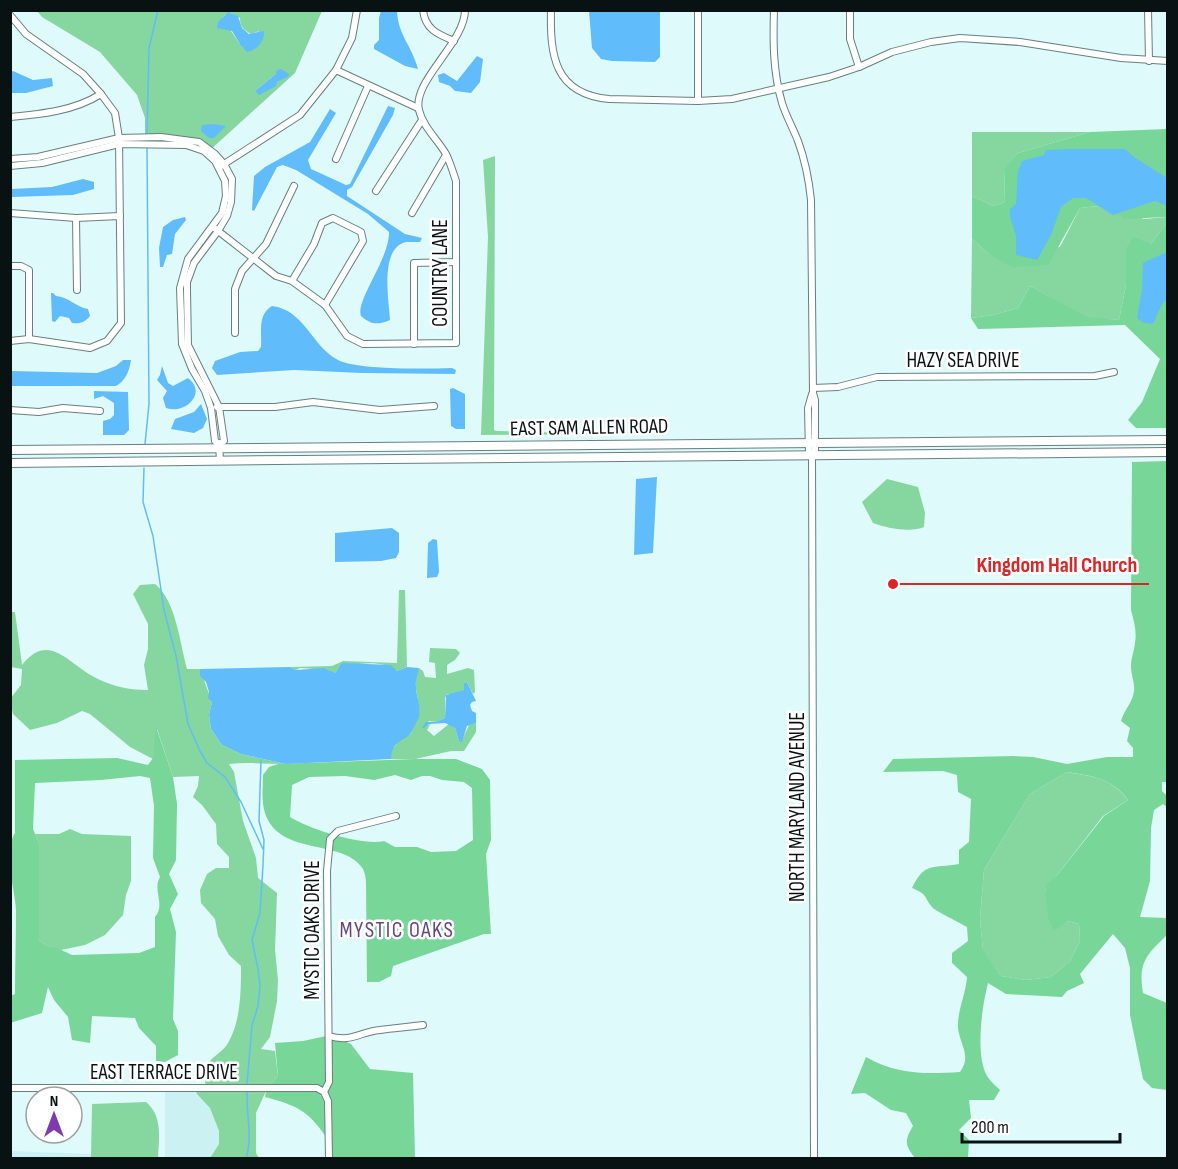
<svg xmlns="http://www.w3.org/2000/svg" width="1178" height="1169" viewBox="0 0 1178 1169" font-family="'Sofia Sans Condensed',sans-serif">
<style>
.built{fill:#ccf1f2}
.green{fill:#86d69f;fill-rule:evenodd}
.forest{fill:#78d698;fill-rule:evenodd}
.water{fill:#61bcfc}
.lines{fill:none;stroke-linecap:round;stroke-linejoin:round}
.stream{stroke:#61bcfc;stroke-width:1.5}
.minor-casing{stroke:#677f7f;stroke-width:8}
.major-casing{stroke:#677f7f;stroke-width:10}
.minor{stroke:#fff;stroke-width:6}
.major{stroke:#fff;stroke-width:8}
.labels{text-anchor:middle;stroke-width:5;stroke-linejoin:round;paint-order:stroke}
.street-label{font-size:21px;fill:#091212;stroke:#fff}
.neighbourhood-label{font-size:22px;letter-spacing:1.5px;fill:#65447f;stroke:#fff}
.leader{fill:none;stroke:#d62828;stroke-width:2}
.callout-dot{fill:#d62828;stroke:#fff;stroke-width:2}
.callout-label{font-size:22px;text-anchor:middle;font-weight:bold;fill:#d62828;stroke:#fff;stroke-width:5;stroke-linejoin:round;paint-order:stroke}
</style>
<rect width="100%" height="100%" fill="#dffafa"/>
<g class="built">
<path d="M165,1091H198L196,1093L210,1108L219,1131V1144L210,1158H165Z"/>
<path d="M11,1151L91,1154V1158H11Z"/>
</g>
<g class="green">
<path d="M37,11H322L295,73L209,151L180,141H145V118L137,95L100,52L42,17ZM231,13L240,18C240,27 244,30 251,34L259,31L240,44L222,18L226,14ZM276,74L288,77L255,91Z"/>
<path d="M972,132H1090L1018,153L1004,170L1005,202L993,206L972,196Z"/>
<path d="M495,156L494,430L496,431L620,434L481,435L488,237L483,160Z"/>
<path d="M1108,205L1144,219L1167,217V222L1151,244L1126,249V285L1119,320L1087,318L1030,286L1018,308L993,315L971,318L972,239L989,254L1060,247L1080,208Z"/>
<path d="M887,479L918,487L925,513L924,527C911,533 886,528 873,523L862,502Z"/>
<path d="M155,584C176,600 180,644 187,669H200L212,702L209,715L211,729L222,745L241,754L286,764C267,764 248,762 229,764L234,772L243,821L256,858L258,878L277,893L275,950L278,980L277,1001L270,1037L261,1049L275,1051L278,1076L270,1085H205C206,1081 204,1076 205,1071C207,1058 222,1054 228,1043C241,1021 241,990 241,966L229,955L218,936L215,919L201,903L200,890L207,874L216,868H229V857L217,844L216,824L202,805L193,797L198,786L199,776L173,777L157,729L153,759L130,747L90,714L82,711L57,723L30,730L13,714L10,699L21,685L22,669L11,667V612H15L22,665C50,630 69,666 98,679C114,687 131,690 148,690L144,665L148,649V624L133,594L140,585Z"/>
<path d="M399,590H405L407,667L397,671C381,659 355,663 337,670L335,673H331L329,670L300,668L296,670L290,667L332,666L343,661L397,663Z"/>
<path d="M430,648L456,649L460,653L455,660L447,665V674L468,668L474,670L475,692L473,694L467,682L464,683V690L455,694H447L445,698V718L435,722L429,721L425,728L431,723L427,730L434,736L449,724L455,728L459,741L463,738L469,725L476,723V732L464,751H451L415,759H391V751L400,740L411,733L420,711L416,689V677L419,668L423,671L425,677L436,678L435,663L429,662Z"/>
<path d="M1067,772C1094,777 1110,777 1128,800L1103,816L1058,874L1045,887L1054,930L1068,921L1079,924L1080,941L1070,961L1051,977L1026,980L1001,976L983,951L980,919L984,870L1030,794Z"/>
<path d="M70,829L82,834L131,836V881L126,895L123,915L105,935L85,945L61,950L47,946L39,940V843L35,834H59Z"/>
<path d="M198,1091H266L256,1113V1153L259,1158H210L219,1144V1131L210,1108L196,1093Z"/>
<path d="M146,1102C163,1116 159,1139 158,1158H91L92,1104Z"/>
</g>
<g class="forest">
<path d="M1167,129V217L1124,219L1107,205L1080,208L1048,265L1012,267L989,254L972,239V196L993,206L1005,202L1004,169L1018,153L1090,132Z"/>
<path d="M1167,222V428H1136L1128,420L1142,402L1160,359L1125,325L978,329L971,318L993,315L1018,308L1030,286L1087,317L1119,320L1126,285V249L1133,237L1151,244Z"/>
<path d="M1167,461L1168,782H1162V791L1167,796V807L1163,804L1154,810L1151,828L1150,881L1140,917L1167,918V935C1146,955 1138,963 1143,993L1167,1003V1090L1152,1088L1143,1079L1130,1015V968L1125,948L1113,934L1080,974L1084,983L1067,991L1062,997L1006,994L988,983C982,1006 975,1055 987,1076C990,1081 996,1086 1000,1090L994,1100H969L971,1118L959,1130L969,1140L968,1158H915C905,1145 904,1141 913,1126L906,1113L891,1110L865,1093L851,1094L866,1057C898,1075 924,1074 960,1072C972,1056 960,1045 958,1028C957,1011 966,994 967,977L952,963V953L968,941L967,927C960,923 936,911 933,908C923,897 929,895 912,888C925,861 933,869 959,864V850L969,842L971,799L958,792L957,775L943,771L883,772L893,759L1013,756L1033,757L1067,764L1107,757H1133V748L1127,741L1130,728L1121,721C1124,710 1133,702 1134,691C1135,683 1131,675 1131,667C1131,658 1134,652 1135,643C1137,632 1134,621 1131,610L1132,462ZM1067,772C1092,776 1112,778 1128,800L1104,816L1058,874L1045,886L1048,917L1054,931L1068,921L1079,924L1080,941L1070,961L1051,977L1026,980L1001,976L983,950L980,919L984,870L1030,794Z"/>
<path d="M156,727L173,777L177,804L176,860L169,874L178,894L170,909L176,932L173,1019L178,1031V1055L165,1062L156,1061V1046L139,1028L135,1018L92,1016L90,1043L72,1040L68,1017L54,1000L48,987L42,1013L10,1023L11,996L15,994C15,966 16,938 16,910C15,887 2,853 15,833V760L117,758L148,765L153,758ZM140,776L150,778L154,806L153,858L160,877C152,890 166,905 155,917V947L139,953L72,955L57,948L47,946L39,940V843L33,829L35,783L101,780Z"/>
<path d="M415,759H456L482,769L490,780L491,840L486,854L491,934H484L393,966L391,976L379,982H367L366,883C366,879 365,873 363,869C344,838 279,857 265,813C261,801 263,787 263,775L269,767L278,764ZM395,775L411,780L422,776H430L442,780L464,782L472,788L473,840L456,851L431,852L417,847H395L384,841C362,846 309,829 290,817L292,785L309,777L345,776L374,780Z"/>
<path d="M331,1035L351,1044L370,1069L413,1073L415,1158H332L330,1101L319,1085H270L278,1076L275,1043L303,1041Z"/>
<path d="M266,1091H316C330,1099 326,1123 326,1137C308,1110 295,1105 265,1097Z"/>
</g>
<g class="water">
<path d="M381,11H397C398,35 412,46 418,69L405,66L374,49V45L379,40V18Z"/>
<path d="M589,11H660V57L655,62L612,61L601,59L592,48Z"/>
<path d="M228,12L238,16L242,28L249,34L264,31C265,41 257,50 247,52L240,44L232,31L217,28L218,22Z"/>
<path d="M477,56L483,59L480,82L471,93L455,91L450,86L439,82L438,75L444,73L457,81Z"/>
<path d="M281,69L289,74L288,77L277,82L276,86L259,95L255,91L276,74L277,70Z"/>
<path d="M13,71L33,80L52,78L53,86L26,93H11V72Z"/>
<path d="M388,106L395,108L393,115L352,187L347,190V196L405,234L422,238L420,242C416,242 411,242 406,242C379,248 389,301 390,320C378,325 371,325 361,316C355,301 390,258 389,232L368,214L296,170L283,165L277,167L254,211L252,210L254,176L265,167L310,142L330,109L336,113L308,160L311,169L346,185L350,184Z"/>
<path d="M214,124L226,126L214,138H209L201,131L202,125Z"/>
<path d="M1071,149H1125L1134,157L1167,178V206L1155,201L1113,215L1086,198H1073L1061,207L1051,235L1037,260L1016,255V236L1010,217V209L1016,204L1018,172L1022,161L1044,155L1046,150Z"/>
<path d="M83,179L94,182V189L73,195L11,197V189L52,187Z"/>
<path d="M185,217L186,220L175,234L172,254L167,255L163,267H160L159,248L163,227L173,220Z"/>
<path d="M1167,252V299L1162,304L1153,324L1144,323L1137,318L1142,290L1143,263Z"/>
<path d="M51,293H53L56,296C69,297 76,307 88,309L90,316C85,322 81,324 72,323L69,318L60,316L55,322L52,321Z"/>
<path d="M272,306C305,310 312,347 338,360C356,370 429,369 452,368L456,370L455,374L362,373L294,370L217,375L212,368L215,361L240,352L258,351L261,347C262,332 257,315 272,306Z"/>
<path d="M123,360H131C129,372 126,380 116,386H11V371L97,373L116,366Z"/>
<path d="M162,366L168,383L173,386L188,378C208,393 185,415 166,408L163,398L167,391L157,380L160,375Z"/>
<path d="M453,388L465,394V429H456L451,426L450,389Z"/>
<path d="M94,391L128,392L129,430L124,435H103V421L110,419L114,415V403L103,396L94,399Z"/>
<path d="M201,404L207,419L203,428L194,433L171,429L175,419L194,412Z"/>
<path d="M657,477L653,553L634,555L636,479Z"/>
<path d="M392,528L399,533V552L396,558L381,561L335,562V533Z"/>
<path d="M433,539L437,540L439,572L437,577L427,578L428,543Z"/>
<path d="M342,663L391,665L397,671L407,667L419,668C418,675 415,679 416,687C416,697 423,709 418,719C416,723 414,727 412,731C405,743 392,739 391,759L286,764L241,754L222,745L211,729L209,715L212,702L208,698L209,692L206,682L200,676V669L290,667L296,670L324,668L335,673Z"/>
<path d="M467,682L476,701L472,702L470,705L472,711L476,713V723L467,726L462,742L459,741L455,728L445,723L429,724L425,728H422L426,722H435L445,718L446,695L464,690V683Z"/>
</g>
<g class="lines">
<g class="stream">
<path d="M147,134L149,48L158,10"/>
<path d="M145,444L149,404L147,147"/>
<path d="M144,468L143,502L153,536L164,610L176,656L188,724L200,751L207,763L225,777L241,802L263,849"/>
<path d="M247,1084L252,1025L258,1006L260,986L258,969L252,940L260,913L263,865L264,840L259,821L261,760"/>
<path d="M246,1158C253,1137 246,1114 247,1092"/>
</g>
<g class="minor-casing">
<g id="minor">
<path d="M423,10C425,29 437,34 454,41"/>
<path d="M551,10C550,55 554,94 609,99L698,101L732,99L829,77L859,67L892,52L931,42L960,38L1020,42L1121,58L1168,61"/>
<path d="M698,10V101"/>
<path d="M774,10C773,42 773,72 782,103C786,116 793,128 798,141C805,160 809,180 811,200L813,393L815,400V454"/>
<path d="M850,10V39L859,67"/>
<path d="M1148,10L1149,61"/>
<path d="M10,15L26,34L83,74L101,94L115,113L119,138L121,323L107,341L90,348L29,339L10,341"/>
<path d="M336,70L418,108"/>
<path d="M10,117C42,114 74,111 101,94"/>
<path d="M10,159L38,157L119,138L161,137L199,142L215,154L224,164L232,179L231,202L227,216L218,231L194,263L187,282V291L188,345L219,407L224,441L219,444"/>
<path d="M336,159L368,86"/>
<path d="M10,166L42,163L119,144L186,145L204,151L215,161L225,181L226,196L222,213L188,259L180,288L182,344L192,369L205,391L211,408L215,441L219,444L220,461"/>
<path d="M221,166L300,115L336,70L352,38L357,10"/>
<path d="M376,191L422,120"/>
<path d="M10,213L76,218L120,216"/>
<path d="M412,213L446,155"/>
<path d="M76,218L77,290"/>
<path d="M213,227L276,276L292,281L325,305L347,336L363,344L456,343V181C453,172 450,162 446,154C438,140 423,127 419,110C412,81 465,43 465,10"/>
<path d="M10,266H21L29,270V339"/>
<path d="M292,281L314,244L322,223L333,218L361,232L363,241L325,305"/>
<path d="M235,333V289L242,271L266,244L294,186"/>
<path d="M414,344V263L456,262"/>
<path d="M813,388L838,387L877,377L1095,376L1114,372"/>
<path d="M217,407H275L313,402L380,410L434,406"/>
<path d="M10,410L39,412L63,408L100,411"/>
<path d="M809,454L808,408L812,394"/>
<path d="M812,454L814,1158"/>
<path d="M329,1036C351,1043 359,1032 380,1030C394,1028 409,1027 423,1025"/>
<path d="M10,1088H317L324,1092L328,1101L329,1158"/>
<path d="M324,1092L329,1082L327,871L330,839L338,831L396,816"/>
</g>
</g>
<g class="major-casing">
<g id="major">
<path d="M10,450C396,447 782,444 1168,440"/>
<path d="M10,463C396,459 782,454 1168,452"/>
</g>
</g>
<use href="#minor" class="minor"/>
<use href="#major" class="major"/>
</g>
<g class="labels">
<g class="street-label">
<text transform="translate(440 273) rotate(-90)" y="7">COUNTRY LANE</text>
<text x="963" y="367">HAZY SEA DRIVE</text>
<text transform="translate(589 427) rotate(-1)" y="7">EAST SAM ALLEN ROAD</text>
<text transform="translate(797 807) rotate(-90)" y="7">NORTH MARYLAND AVENUE</text>
<text transform="translate(312 930) rotate(-90)" y="7">MYSTIC OAKS DRIVE</text>
<text x="164" y="1079">EAST TERRACE DRIVE</text>
</g>
<g class="neighbourhood-label">
<text x="397" y="937">MYSTIC OAKS</text>
</g>
</g>
<path class="leader" d="M893 584L965 584H1149"/>
<circle class="callout-dot" cx="893" cy="584" r="6"/>
<g class="callout-label">
<text x="1057" y="572">Kingdom Hall Church</text>
</g>
<rect width="1178" height="1169" fill="none" stroke="#091212" stroke-width="24"/>
<g transform="translate(54 1115)"><circle r="28" fill="#ffffff" stroke="#9da0a0" stroke-width="1.5"/>
<path d="M0-4.5L10 22L0 15L-10 22Z" fill="#7f3bae"/>
<text y="-9" font-size="16" font-weight="bold" text-anchor="middle" fill="#091212">N</text>
</g>
<path d="M962 1133v9h158v-9" fill="none" stroke="#091212" stroke-width="3"/>
<text x="971" y="1133" font-size="18" fill="#091212" stroke="#ffffff" stroke-width="4.5" paint-order="stroke">200 m</text>
</svg>
